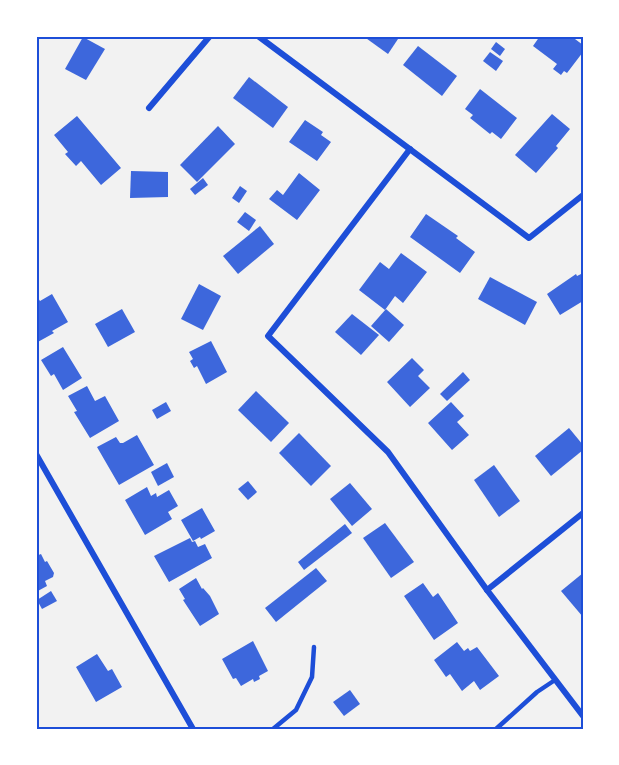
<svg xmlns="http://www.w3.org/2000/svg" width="619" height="765" viewBox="0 0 619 765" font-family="'Public Sans',sans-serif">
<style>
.building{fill:#3d67dc}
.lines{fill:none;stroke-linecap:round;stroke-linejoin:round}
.service{stroke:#1d4ed8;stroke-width:4.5}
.minor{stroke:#1d4ed8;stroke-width:6}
.neatline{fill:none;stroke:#1d4ed8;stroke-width:2}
</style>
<rect width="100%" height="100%" fill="#f2f2f2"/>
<g class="building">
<path d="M363,36H400L388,54Z"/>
<path d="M540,36H571L583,45V52L567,73L564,71L561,75L553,69L557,64L533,46Z"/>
<path d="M83,37L105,49L86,80L65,69Z"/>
<path d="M496,42L505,49L500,56L491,49Z"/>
<path d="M418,46L457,76L442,96L403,65Z"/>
<path d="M490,52L503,61L496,71L483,61Z"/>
<path d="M249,77L288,107L273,128L233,98Z"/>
<path d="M480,89L517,118L501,139L492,132L490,134L470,118L473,115L465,109Z"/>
<path d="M552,114L570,129L556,146L558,148L536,173L515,155Z"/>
<path d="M77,116L121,168L101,185L81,161L76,166L65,154L68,152L54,135Z"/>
<path d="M305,120L323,132L321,135L331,142L317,161L289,142Z"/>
<path d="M218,126L235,144L197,182L180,165Z"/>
<path d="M131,171L168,172V197L130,198Z"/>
<path d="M299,173L320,190L297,220L269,199L277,190L283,195Z"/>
<path d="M203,178L208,185L195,195L190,189Z"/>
<path d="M240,186L247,191L239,203L232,198Z"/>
<path d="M245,212L256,220L249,231L237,222Z"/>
<path d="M426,214L458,236L456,238L475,252L460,273L410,237Z"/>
<path d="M260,226L274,244L238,274L223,256Z"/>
<path d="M401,253L427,272L403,303L395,296L385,310L359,290L380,262L389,269Z"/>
<path d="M583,273V301L560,315L547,294L576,274L577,276Z"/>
<path d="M490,277L537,302L525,325L478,299Z"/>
<path d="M199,284L221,296L203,330L181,319Z"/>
<path d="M52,294L68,322L52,331L54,333L36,343V295L40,301Z"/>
<path d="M122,309L135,332L108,347L95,324Z"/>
<path d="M386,309L404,325L389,342L371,326Z"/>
<path d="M352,314L379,335L361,355L335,332Z"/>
<path d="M211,341L227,372L206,384L197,366L194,368L190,361L193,359L189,352Z"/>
<path d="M63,347L82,378L63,390L54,374L51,376L41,360Z"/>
<path d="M412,358L424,370L418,376L430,388L410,407L387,382Z"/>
<path d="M463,372L470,380L447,401L440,394Z"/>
<path d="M87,386L95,401L105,396L119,421L90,438L74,412L77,411L68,396Z"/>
<path d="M256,391L289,423L271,442L238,410Z"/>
<path d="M166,402L171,411L157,419L152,410Z"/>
<path d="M451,402L464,416L457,422L469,435L452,450L428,423Z"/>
<path d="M569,428L583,445V450L551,476L535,456Z"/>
<path d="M299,433L331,466L311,486L279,453Z"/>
<path d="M137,435L154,465L119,485L97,447L116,437L120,443H123Z"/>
<path d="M167,463L174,477L158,486L151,472Z"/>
<path d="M494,465L520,501L499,517L474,480Z"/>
<path d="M248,481L257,492L248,500L238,489Z"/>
<path d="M350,483L372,509L352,526L330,499Z"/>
<path d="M147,487L151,496L156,493L157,497L169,490L178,506L168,512L172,519L145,535L125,500Z"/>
<path d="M202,508L215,531L201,539L200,537L193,541L181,520Z"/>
<path d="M385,523L414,562L391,578L363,538Z"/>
<path d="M345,524L352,533L304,570L298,562Z"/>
<path d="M190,538L192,542L195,541L198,547L205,544L212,558L169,582L154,556Z"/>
<path d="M41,554L45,562L47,561L54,573L53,577L45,581L47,586L36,592V556Z"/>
<path d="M316,568L327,581L276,622L265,608Z"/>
<path d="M583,573V617L561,591Z"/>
<path d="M196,578L202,589L203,588L210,596L219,614L200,626L183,600L185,599L179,589Z"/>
<path d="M423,583L433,597L438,593L458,623L434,640L404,596Z"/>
<path d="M51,591L57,601L42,609L37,600Z"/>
<path d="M253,641L268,671L259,676L260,679L254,682L253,679L241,686L236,678L233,679L222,659Z"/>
<path d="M457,642L464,651L468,648L470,651L477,647L499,676L480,690L474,681L462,691L450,674L446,677L434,660Z"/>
<path d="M97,654L108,671L112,669L122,687L96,702L76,667Z"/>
<path d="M350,690L360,704L344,716L333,702Z"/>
</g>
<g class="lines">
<g class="service">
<path d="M273,729L296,710L312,677L314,647"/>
<path d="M496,729L537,692L555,680"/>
</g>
<g class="minor">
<path d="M258,36L529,238L583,195"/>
<path d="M149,108L210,36"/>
<path d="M410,149L268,336L388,452L487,590L583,716"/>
<path d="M36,454L193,729"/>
<path d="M487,590L583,513"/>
</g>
</g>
<rect width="619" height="765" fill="none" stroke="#ffffff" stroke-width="75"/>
<rect x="38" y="38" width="544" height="690" class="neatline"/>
</svg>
